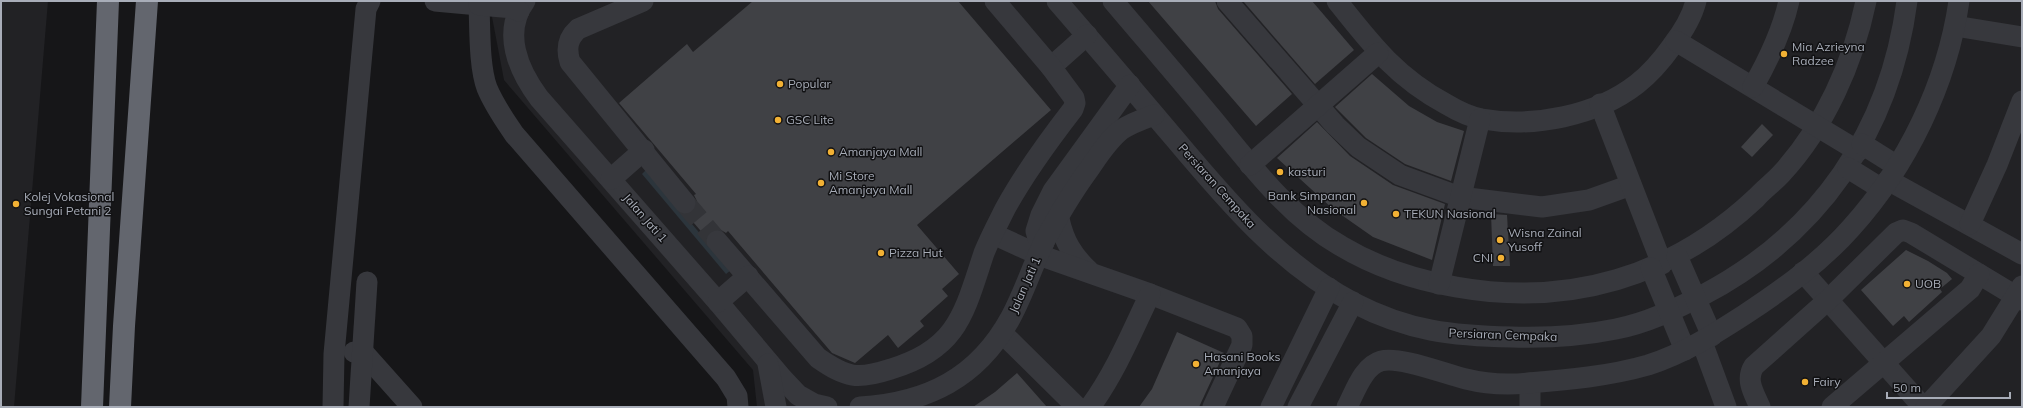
<svg xmlns="http://www.w3.org/2000/svg" width="2023" height="408" viewBox="0 0 2023 408" font-family="Mulish,sans-serif">
<style>
.built{fill:#222225}
.water{fill:#2c353c}
.building{fill:#404145}
.lines{fill:none;stroke-linecap:round;stroke-linejoin:round}
.minor-tunnel{stroke:#333438;stroke-width:21;stroke-dasharray:21 10;stroke-linecap:butt}
.minor{stroke:#37383d;stroke-width:21}
.highway{stroke:#63666e;stroke-width:22}
.poi-dot{fill:#f2b134;stroke:#111113;stroke-width:1.5}
.labels{text-anchor:middle;stroke-width:3;stroke-linejoin:round;paint-order:stroke}
.poi-label{font-size:12px;fill:#a8adb8;stroke:#111113;text-anchor:start}
.street-label{font-size:12px;fill:#a8adb8;stroke:#111113}
</style>
<rect width="100%" height="100%" fill="#161618"/>
<g class="built">
<path d="M1,1H48L14,407H1Z"/>
<path d="M489,1H2022V407H757L753,370L504,80Z"/>
</g>
<path class="water" d="M646,170L731,270L726,274L642,174Z"/>
<g class="building">
<path d="M753,1H958L1051,110L917,225L959,274L942,289L948,296L920,321L924,326L898,348L888,335L855,363L832,353L728,231L726,233L721,230L714,229L709,232L706,237L687,215L692,212L696,208L697,201L694,195L696,194L619,103L687,44L693,52Z"/>
<path d="M1148,1H1215L1218,9L1292,94L1256,126Z"/>
<path d="M1243,1H1312L1354,50L1315,84Z"/>
<path d="M1372,74L1409,106L1437,122L1464,131L1451,181L1405,164L1366,138L1335,107Z"/>
<path d="M1317,122L1350,156L1393,185L1445,204L1432,260L1373,237L1333,209L1277,158Z"/>
<path d="M1762,124L1773,135L1752,157L1741,147Z"/>
<path d="M1491,214L1507,215L1510,266H1493Z"/>
<path d="M1906,250L1928,261L1947,273L1952,279L1940,289L1942,292L1909,322L1904,316L1893,326L1861,290Z"/>
<path d="M1177,332L1224,353L1199,407H1139L1152,389Z"/>
<path d="M1017,373L1047,407H973L995,392Z"/>
</g>
<g class="lines">
<path class="minor-tunnel" d="M685,203L717,241"/>
<g class="minor">
<path d="M435,1L479,5C480,28 479,67 487,88C494,105 504,119 514,134L726,378L737,396L738,407"/>
<path d="M525,1C502,32 518,70 539,98L718,302L782,378L798,395L814,404L827,407"/>
<path d="M643,1L578,29C567,39 566,49 570,62L685,203"/>
<path d="M1057,1C1097,47 1136,93 1175,139C1227,201 1281,265 1354,303C1408,331 1453,336 1512,337C1547,338 1582,336 1616,329C1647,323 1676,309 1703,295C1819,234 1890,131 1907,1"/>
<path d="M1113,1C1146,40 1179,78 1212,118C1250,164 1288,216 1341,246C1376,267 1416,280 1456,287C1569,307 1672,277 1756,198C1764,189 1774,182 1782,173C1825,126 1853,63 1866,1"/>
<path d="M1227,1L1335,125L1358,147L1400,175L1460,197L1542,207L1589,200L1631,185"/>
<path d="M1337,1C1371,44 1396,77 1446,104C1456,110 1470,117 1482,119C1533,128 1596,116 1637,84C1651,73 1662,60 1672,46C1682,33 1692,17 1696,1"/>
<path d="M479,5L512,8L519,11"/>
<path d="M1955,26L2022,37"/>
<path d="M1676,41L1858,151"/>
<path d="M1051,67L1087,35"/>
<path d="M1753,87C1769,59 1782,32 1789,1"/>
<path d="M1600,104L1662,264"/>
<path d="M1862,144L1897,166"/>
<path d="M1250,165L1378,53"/>
<path d="M1848,168L1882,189"/>
<path d="M611,179L644,150"/>
<path d="M1888,180L2022,254"/>
<path d="M1059,219C1064,241 1072,255 1089,271"/>
<path d="M1970,224L1997,165L2022,101"/>
<path d="M993,234L1039,255L1150,294L1237,328L1242,336V345L1213,407"/>
<path d="M717,241L818,358C847,378 857,380 891,369C958,349 964,313 984,253C990,238 998,223 1005,209C1024,174 1049,140 1073,109L1075,103L1074,98L1051,67L995,1"/>
<path d="M1044,243L1038,238L1036,231L1041,215L1053,191L1130,85"/>
<path d="M1677,256L1712,336"/>
<path d="M1651,268L1685,350"/>
<path d="M1803,272L1923,407"/>
<path d="M1439,284L1480,119"/>
<path d="M718,302L748,276"/>
<path d="M1002,333L1077,407"/>
<path d="M1702,342L1726,407"/>
<path d="M354,352H363L412,407"/>
<path d="M768,364L776,407"/>
<path d="M1530,383V407"/>
<path d="M333,407L334,354L366,9L370,1"/>
<path d="M359,407L367,282"/>
<path d="M860,407C927,403 978,378 1011,317C1024,293 1032,267 1044,242C1057,218 1071,194 1087,172C1097,158 1107,141 1121,130C1131,123 1143,119 1154,115"/>
<path d="M1090,407C1115,373 1132,332 1150,294"/>
<path d="M1271,407L1329,288"/>
<path d="M1298,407L1353,302"/>
<path d="M1347,407C1355,392 1363,366 1381,361C1400,356 1445,374 1466,379C1486,384 1508,385 1528,383C1567,380 1610,376 1648,365C1683,354 1713,335 1744,315C1782,290 1821,262 1851,228C1907,166 1947,84 1959,1"/>
<path d="M1760,407C1754,393 1745,380 1754,366L1828,300L1896,233L1903,230L1911,233L2022,300"/>
<path d="M1832,407L1970,289L1979,274"/>
<path d="M1926,407L1991,336L2022,286"/>
</g>
<g class="highway">
<path d="M92,407L108,1"/>
<path d="M120,407L124,326L147,1"/>
</g>
</g>
<g class="poi-dot">
<circle cx="1784" cy="54" r="4"/>
<circle cx="780" cy="84" r="4"/>
<circle cx="778" cy="120" r="4"/>
<circle cx="831" cy="152" r="4"/>
<circle cx="1280" cy="172" r="4"/>
<circle cx="821" cy="183" r="4"/>
<circle cx="1364" cy="203" r="4"/>
<circle cx="16" cy="204" r="4"/>
<circle cx="1396" cy="214" r="4"/>
<circle cx="1500" cy="240" r="4"/>
<circle cx="881" cy="253" r="4"/>
<circle cx="1501" cy="258" r="4"/>
<circle cx="1907" cy="284" r="4"/>
<circle cx="1196" cy="364" r="4"/>
<circle cx="1805" cy="382" r="4"/>
</g>
<g class="labels">
<g class="poi-label">
<text x="1792" y="51">Mia Azrieyna<tspan x="1792" dy="14">Radzee</tspan></text>
<text x="788" y="88">Popular</text>
<text x="786" y="124">GSC Lite</text>
<text x="839" y="156">Amanjaya Mall</text>
<text x="1288" y="176">kasturi</text>
<text x="829" y="180">Mi Store<tspan x="829" dy="14">Amanjaya Mall</tspan></text>
<text x="1356" y="200" text-anchor="end">Bank Simpanan<tspan x="1356" dy="14">Nasional</tspan></text>
<text x="24" y="201">Kolej Vokasional<tspan x="24" dy="14">Sungai Petani 2</tspan></text>
<text x="1404" y="218">TEKUN Nasional</text>
<text x="1508" y="237">Wisna Zainal<tspan x="1508" dy="14">Yusoff</tspan></text>
<text x="889" y="257">Pizza Hut</text>
<text x="1493" y="262" text-anchor="end">CNI</text>
<text x="1915" y="288">UOB</text>
<text x="1204" y="361">Hasani Books<tspan x="1204" dy="14">Amanjaya</tspan></text>
<text x="1813" y="386">Fairy</text>
</g>
<g class="street-label">
<text transform="translate(1217 186) rotate(48)" y="4">Persiaran Cempaka</text>
<text transform="translate(645 218) rotate(49)" y="4">Jalan Jati 1</text>
<text transform="translate(1025 285) rotate(-66)" y="4">Jalan Jati 1</text>
<text transform="translate(1503 335) rotate(2)" y="4">Persiaran Cempaka</text>
</g>
</g>
<rect width="2023" height="408" fill="none" stroke="#a8adb8" stroke-width="4"/>
<path d="M1887 392v6h123v-6" fill="none" stroke="#a8adb8" stroke-width="2"/>
<text x="1893" y="392" font-size="12" fill="#a8adb8" stroke="#111113" stroke-width="3" paint-order="stroke">50 m</text>
</svg>
